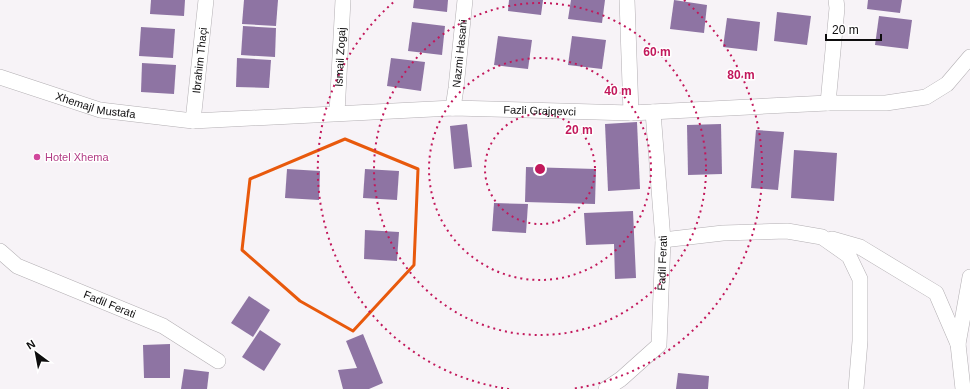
<svg xmlns="http://www.w3.org/2000/svg" width="970" height="389" viewBox="0 0 970 389" font-family="Helvetica,sans-serif">
<style>
.building{fill:#8e74a3}
.lines{fill:none;stroke-linecap:round;stroke-linejoin:round}
.street-casing{stroke:#b3afb3;stroke-width:16}
.street{stroke:#fff;stroke-width:15}
.marked{fill:none;stroke:#e8590c;stroke-width:3;stroke-linejoin:round}
.ring{fill:none;stroke:#c2185b;stroke-width:2;stroke-dasharray:2 4}
.hotel-dot{fill:#d1479c;stroke:#fff;stroke-width:1.5}
.labels{text-anchor:middle;stroke-width:3;stroke-linejoin:round;paint-order:stroke}
.street-label{font-size:11px;fill:#0e0d0e;stroke:#fff}
.hotel-label{font-size:11px;fill:#b23c85;stroke:#fff;text-anchor:start}
.centre{fill:#c2185b;stroke:#fff;stroke-width:2}
.ring-label{font-size:12px;text-anchor:middle;font-weight:bold;fill:#c2185b;stroke:#fff;stroke-width:3;stroke-linejoin:round;paint-order:stroke}
</style>
<rect width="100%" height="100%" fill="#f7f3f7"/>
<g class="building">
<path d="M151,0H185L184,16L150,14Z"/>
<path d="M244,0H278L276,26L242,24Z"/>
<path d="M414,0H448L447,12L413,8Z"/>
<path d="M509,0H543L541,15L508,11Z"/>
<path d="M571,0H605L602,23L568,19Z"/>
<path d="M674,0L707,5L704,33L670,29Z"/>
<path d="M868,0H902L900,13L867,9Z"/>
<path d="M777,12L811,16L807,45L774,41Z"/>
<path d="M879,16L912,20L908,49L875,45Z"/>
<path d="M727,18L760,22L757,51L723,47Z"/>
<path d="M412,22L445,26L442,55L408,51Z"/>
<path d="M243,26L276,28L275,57L241,55Z"/>
<path d="M141,27L175,29L173,58L139,56Z"/>
<path d="M498,36L532,40L528,69L494,65Z"/>
<path d="M572,36L606,40L602,69L568,65Z"/>
<path d="M237,58L271,60L269,88L236,87Z"/>
<path d="M391,58L425,62L421,91L387,86Z"/>
<path d="M142,63L176,65L174,94L141,92Z"/>
<path d="M637,122L640,189L608,191L605,124Z"/>
<path d="M467,124L472,167L454,169L450,126Z"/>
<path d="M721,124L722,174L688,175L687,125Z"/>
<path d="M756,130L784,132L778,190L751,188Z"/>
<path d="M794,150L837,153L834,201L791,198Z"/>
<path d="M526,167L596,169L595,204L525,202Z"/>
<path d="M287,169L320,171L319,200L285,198Z"/>
<path d="M365,169L399,171L397,200L363,198Z"/>
<path d="M494,203L528,204L526,233L492,231Z"/>
<path d="M633,211L636,278L615,279L614,244L586,245L584,213Z"/>
<path d="M365,230L399,232L397,261L364,259Z"/>
<path d="M249,296L270,310L253,337L231,323Z"/>
<path d="M260,330L281,344L264,371L242,357Z"/>
<path d="M363,334L383,383L369,389H343L338,370L357,368L346,341Z"/>
<path d="M170,344V378H144L143,345Z"/>
<path d="M184,369L209,372L207,389H181Z"/>
<path d="M678,373L709,376L708,389H676Z"/>
</g>
<g class="lines">
<g class="street-casing">
<g id="street">
<path d="M627,0L631,113"/>
<path id="s1" d="M0,77L100,110L193,121L453,108L631,113L828,103H886L926,97L947,84L970,57"/>
<path d="M828,103L837,8L836,0"/>
<path id="s2" d="M453,108L456,88L465,0"/>
<path id="s3" d="M337,113L343,0"/>
<path id="s4" d="M193,121L206,0"/>
<path d="M832,239L860,247L936,293L958,344"/>
<path d="M663,240L723,233L787,231L822,237L849,256L860,279V341L856,389"/>
<path id="s5" d="M0,251L17,266L163,326L218,361"/>
<path id="s6" d="M606,389L621,379L659,345L663,240L653,112"/>
<path d="M963,389L958,344L970,277"/>
</g>
</g>
<use href="#street" class="street"/>
</g>
<path class="marked" d="M345,139L418,169L414,265L353,331L300,301L242,250L250,179Z"/>
<g class="ring">
<circle cx="540" cy="169" r="55"/>
<circle cx="540" cy="169" r="111"/>
<circle cx="540" cy="169" r="166"/>
<path d="M509 389A222 222 0 0 1 396 0M684 0A222 222 0 0 1 571 389"/>
</g>
<circle class="hotel-dot" cx="37" cy="157" r="4"/>
<g class="labels">
<g class="street-label">
<text dy="4" stroke="none"><textPath href="#s2" startOffset="55">Nazmi Hasani</textPath></text>
<text dy="4" stroke="none"><textPath href="#s3" startOffset="56">Ismail Zogaj</textPath></text>
<text dy="4" stroke="none"><textPath href="#s4" startOffset="61">Ibrahim Thaçi</textPath></text>
<text dy="4" stroke="none"><textPath href="#s1" startOffset="100">Xhemajl Mustafa</textPath></text>
<text dy="4" stroke="none"><textPath href="#s1" startOffset="546">Fazli Grajqevci</textPath></text>
<text dy="4" stroke="none"><textPath href="#s6" startOffset="151">Fadil Ferati</textPath></text>
<text dy="4" stroke="none"><textPath href="#s5" startOffset="123">Fadil Ferati</textPath></text>
</g>
<g class="hotel-label">
<text x="45" y="161">Hotel Xhema</text>
</g>
</g>
<circle cx="540" cy="169" r="6" class="centre"/>
<g class="ring-label">
<text x="657" y="56">60 m</text>
<text x="741" y="79">80 m</text>
<text x="618" y="95">40 m</text>
<text x="579" y="134">20 m</text>
</g>
<g transform="translate(36 353) rotate(328)" stroke="#ffffff" stroke-width="3" paint-order="stroke">
<path d="M0-3L7 15L0 10L-7 15Z" fill="#0e0d0e"/>
<text y="-6" font-size="11" font-weight="bold" text-anchor="middle" fill="#0e0d0e">N</text>
</g>
<path d="M826 34v6h55v-6" fill="none" stroke="#0e0d0e" stroke-width="2"/>
<text x="832" y="34" font-size="12" fill="#0e0d0e" stroke="#ffffff" stroke-width="3" paint-order="stroke">20 m</text>
</svg>
